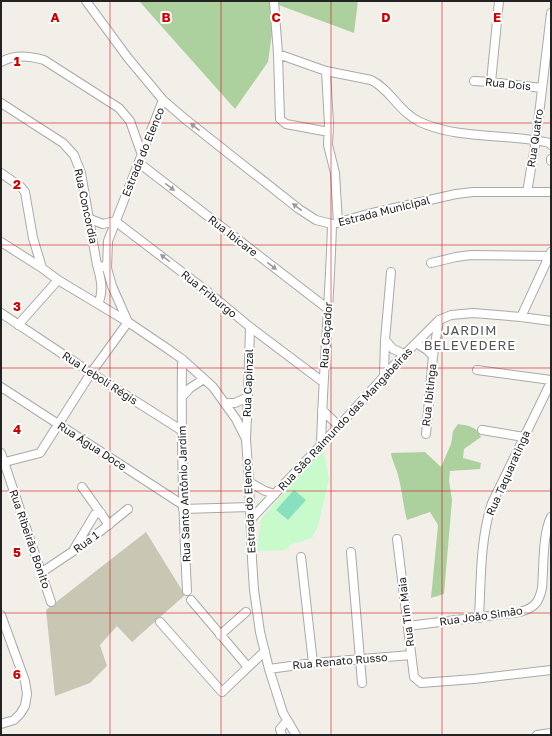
<svg xmlns="http://www.w3.org/2000/svg" width="552" height="736" viewBox="0 0 552 736" font-family="'Golos Text',sans-serif">
<rect width="100%" height="100%" fill="#f2efe9"/>
<path fill="#c7c7b4" d="M146,532L185,595L132,642L117,626L100,645L107,666L90,683L55,696L46,610Z"/>
<path fill="#add19e" d="M139,1H358L354,33L276,4L268,62L235,109Z
M458,424C469,426 476,426 481,437L464,449L463,458L481,463L480,469L450,471L449,481L452,500L444,594L431,598L438,525L430,512L407,520C403,505 402,490 398,475C396,467 392,461 391,453L425,452L441,467L451,444L453,431Z"/>
<path fill="#c8facc" d="M323,448L329,479L318,526L312,538L290,545L286,550L257,551L261,519Z"/>
<path fill="#88e0be" d="M294,490L306,500L288,520L276,510Z"/>
<g fill="none" stroke-linecap="round" stroke-linejoin="round">
<defs>
<path id="minor" d="M86,1L128,58L163,100L185,119L299,209L316,220L332,224L368,214L456,194L473,192H551
M274,1L278,54L280,119L286,124L329,132
M278,54L326,71L371,80C390,89 400,113 420,122C459,140 508,133 550,143L551,145
M1,62C15,54 29,56 44,60L119,108L130,121L142,155
M326,71L329,124L328,145L335,173L338,223
M474,81L491,82L542,88
M491,82L499,1
M1,103L63,143L74,155L81,173L97,265L107,268
M551,159V161
M139,163L328,309
M1,173L21,187L25,192L33,238L42,268
M527,192L536,140L551,13
M90,219L103,224L115,221
M115,221L208,292L250,327L323,382
M1,242L42,268L58,280L128,322L165,347L182,359L213,387L236,419L246,439L249,482L252,559L254,590L260,632L269,669L283,713L296,735
M431,263L456,257L471,255L549,256
M97,265C101,279 104,291 98,304
M1,313L91,373L181,430
M521,317L551,252
M128,322L112,286L107,268L108,241L163,100
M18,325L58,280
M385,340L393,349L404,354
M416,343L427,350L433,356
M182,359C181,437 183,514 187,591
M477,370L551,380
M384,376L385,340L391,272
M1,387L183,505
M182,397L190,388L204,379
M225,403H235L248,397
M322,410L339,426
M482,430L524,437
M426,434L433,356L439,320
M246,438L248,397L250,327
M321,445C323,371 330,298 332,224
M1,453L51,602
M5,462L40,453L91,373L128,322
M249,482L265,491L275,494
M82,487L109,525
M183,509L250,507
M251,519L339,426L396,363L439,320L451,315L473,313L521,317L551,321
M397,539L414,677L421,683L474,679L551,670
M74,549L95,514L101,513
M351,552L362,683
M301,557L313,663
M42,572L87,542L128,509
M191,600L248,667
M1,615L25,681L27,694L25,706L20,714L14,720L1,724
M479,618C481,580 480,539 492,503L551,382
M160,622L222,692L265,651
M408,626L520,612C534,608 539,603 542,588C544,568 542,535 551,517
M220,635L246,612
M269,669L313,663L411,655
M282,735L280,729L287,721
M537,735L551,733"/>
</defs>
<use href="#minor" stroke="#a9a9a9" stroke-width="10"/>
<use href="#minor" stroke="#fff" stroke-width="8"/>
</g>
<defs><path id="oneway-solid" d="M-6-.8H1V-3.2L6.5 0L1 3.2V.8H-6Z"/></defs>
<g fill="#9c9c9c">
<use href="#oneway-solid" transform="translate(195 127) rotate(-142)"/>
<use href="#oneway-solid" transform="translate(170 187) rotate(38)"/>
<use href="#oneway-solid" transform="translate(297 207) rotate(-142)"/>
<use href="#oneway-solid" transform="translate(165 258) rotate(-142)"/>
<use href="#oneway-solid" transform="translate(272 266) rotate(38)"/>
</g>
<path fill="none" stroke="#d40000" stroke-width="1" stroke-opacity="0.55" d="M110,1V735M221,1V735M331,1V735M442,1V735M1,123H551M1,245H551M1,368H551M1,491H551M1,613H551"/>
<g text-anchor="middle" stroke-width="4" stroke-linejoin="round" paint-order="stroke">
<g font-size="11" fill="#222" stroke="#fff">
<text transform="translate(508 84) rotate(6)" y="4">Rua Dois</text>
<text transform="translate(535 138) rotate(-82)" y="4">Rua Quatro</text>
<text transform="translate(143 152) rotate(-68)" y="4">Estrada do Elenco</text>
<text transform="translate(86 206) rotate(78)" y="4">Rua Concordia</text>
<text transform="translate(384 211) rotate(-14)" y="4">Estrada Municipal</text>
<text transform="translate(233 236) rotate(38)" y="4">Rua Ibicare</text>
<text transform="translate(209 294) rotate(39)" y="4">Rua Friburgo</text>
<text transform="translate(326 335) rotate(-86)" y="4">Rua Caçador</text>
<text transform="translate(100 378) rotate(33)" y="4">Rua Leboli Régis</text>
<text transform="translate(248 383) rotate(-88)" y="4">Rua Capinzal</text>
<text transform="translate(429 395) rotate(-84)" y="4">Rua Ibitinga</text>
<text transform="translate(345 419) rotate(-47)" y="4">Rua São Raimundo das Mangabeiras</text>
<text transform="translate(92 446) rotate(33)" y="4">Rua Água Doce</text>
<text transform="translate(508 473) rotate(-66)" y="4">Rua Taquaratinga</text>
<text transform="translate(184 494) rotate(-92)" y="4">Rua Santo Antônio Jardim</text>
<text transform="translate(249 506) rotate(-93)" y="4">Estrada do Elenco</text>
<text transform="translate(30 539) rotate(71)" y="4">Rua Ribeirão Bonito</text>
<text transform="translate(86 542) rotate(-36)" y="4">Rua 1</text>
<text transform="translate(406 612) rotate(-97)" y="4">Rua Tim Maia</text>
<text transform="translate(481 616) rotate(-8)" y="4">Rua João Simão</text>
<text transform="translate(340 661) rotate(-5)" y="4">Rua Renato Russo</text>
</g>
<g font-size="13" letter-spacing="1" fill="#555" stroke="#fff">
<text x="470" y="335">JARDIM<tspan x="470" dy="15">BELEVEDERE</tspan></text>
</g>
</g>
<g font-size="13" text-anchor="middle" font-weight="bold" fill="#d40000" stroke="#fff" stroke-width="4" stroke-linejoin="round" paint-order="stroke">
<text x="55" y="22">A</text>
<text x="166" y="22">B</text>
<text x="276" y="22">C</text>
<text x="386" y="22">D</text>
<text x="497" y="22">E</text>
<text x="17" y="66">1</text>
<text x="17" y="189">2</text>
<text x="17" y="311">3</text>
<text x="17" y="434">4</text>
<text x="17" y="557">5</text>
<text x="17" y="679">6</text>
</g>
<rect width="552" height="736" fill="none" stroke="#222222" stroke-width="4"/>
</svg>
